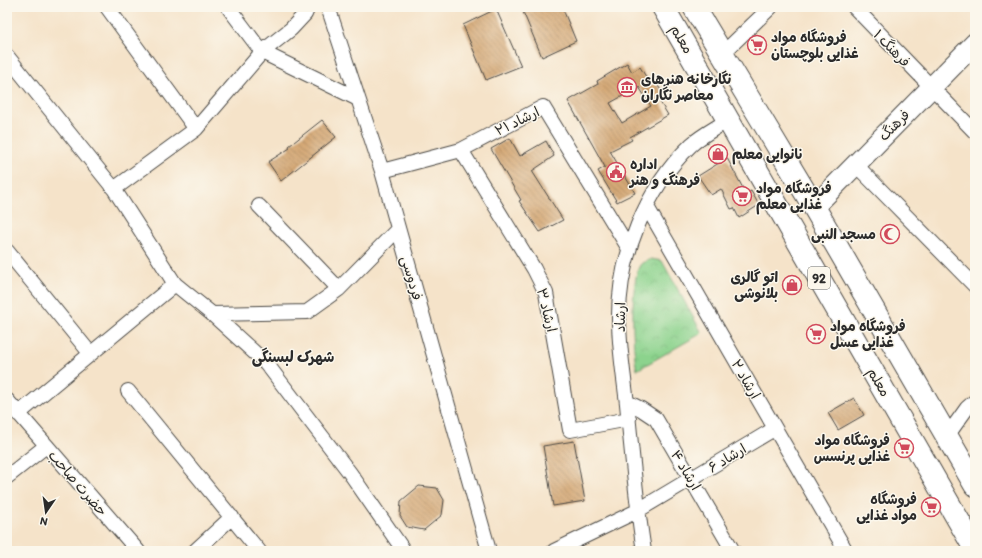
<svg xmlns="http://www.w3.org/2000/svg" width="982" height="558" viewBox="0 0 982 558" font-family="Itim,'Playpen Sans Arabic',sans-serif">
<defs>
<pattern id="park-crowns" width="20" height="18" patternUnits="userSpaceOnUse"><rect width="20" height="18" fill="#8cd38d"/><path d="M2 6a3 3 0 1 1 6 0M12 15a3 3 0 1 1 6 0" fill="none" stroke="#79b57a"/></pattern>
<pattern id="building-back-hatch" width="6" height="6" patternUnits="userSpaceOnUse"><rect width="6" height="6" fill="#d4a876"/><path d="M-1 5l2 2M0 0l6 6M5-1l2 2" fill="none" stroke="#ac8961"/></pattern>
</defs>
<rect width="100%" height="100%" fill="#fbf7ec"/>
<filter id="ink" filterUnits="userSpaceOnUse"><feTurbulence type="fractalNoise" baseFrequency=".025" numOctaves="2"/><feDisplacementMap in="SourceGraphic" scale="8" xChannelSelector="R" yChannelSelector="G"/><feConvolveMatrix kernelMatrix="1 2 1 2 8 2 1 2 1" color-interpolation-filters="sRGB"/></filter>
<filter id="wash" filterUnits="userSpaceOnUse"><feTurbulence type="fractalNoise" baseFrequency=".012" numOctaves="4" result="noise"/><feDisplacementMap in="SourceGraphic" scale="16" xChannelSelector="R" yChannelSelector="G"/><feGaussianBlur stdDeviation="0.9" result="paint"/><feColorMatrix in="noise" values="0 0 0 0 0 0 0 0 0 0 0 0 0 0 0 0 0 1.4 0 .05"/><feComposite in="paint" operator="in"/></filter>
<g filter="url(#wash)">
<rect width="100%" height="100%" fill="#f5e3c9"/>
<path fill="url(#park-crowns)" stroke="#5c7f5c" d="M651,259L662,261L702,333L637,370C632,351 630,281 640,265C642,262 647,261 651,259Z"/>
<g id="blocks">
<path fill="url(#building-back-hatch)" fill-rule="evenodd" d="M521,7H562L576,41L542,57Z
M496,9L521,66L486,80L463,25Z
M627,63L632,72L640,67L651,85L656,83L663,93L657,97L668,115L630,137L632,140L610,151L635,193L617,202L598,171L605,167L568,101L598,84L597,81ZM639,87L651,106L622,123L610,103Z
M322,120L336,137L281,181L268,162L290,148L289,146Z
M510,138L520,156L546,141L554,156L532,171L563,220L540,232L519,201L521,200L491,149Z
M727,158L746,194L751,191L759,205L739,218L734,208L731,209L721,189L711,195L698,176Z
M854,398L864,415L838,430L828,413Z
M574,441L585,501L553,506L543,446Z
M419,486L437,488L444,500L442,515L424,530L407,527L400,516L401,501Z"/>
</g>
</g>
<g filter="url(#ink)">
<use href="#blocks" fill-opacity="0" stroke="#494743" stroke-width="1"/>
<g fill="none" stroke-linecap="round" stroke-linejoin="round">
<defs>
<path id="street" d="M107,7L196,129L114,189
M228,7L262,52L358,99
M328,7L382,171L489,551
M854,7L975,132
M721,55L771,7
M7,56L114,189L175,284L212,314L266,363L350,473L404,551
M196,129L262,52L291,29L305,14L308,7
M461,150L534,269L546,293L570,430L629,419
M855,164L975,286
M382,171L461,150L543,107L628,247
M259,206L339,289
M647,207L846,551
M7,251L90,353
M212,314L307,312L339,289L398,229
M128,391L259,551
M7,400L138,551
M627,402L641,409L656,419L733,551
M18,414L175,284
M947,436L967,408L975,401
M7,477L46,446
M195,551L232,517
M554,551L637,511L774,429
M644,551C636,502 632,453 627,404C624,376 619,348 619,320C618,258 646,188 691,145C702,135 716,128 728,120"/>
<path id="secondary" d="M814,207L975,43"/>
<path id="primary" d="M663,7L975,549
M694,7L814,207L975,485"/>
</defs>
<use href="#street" stroke="#494743" stroke-width="16"/>
<use href="#secondary" stroke="#494743" stroke-width="22"/>
<use href="#primary" stroke="#494743" stroke-width="24"/>
<use href="#street" stroke="#fff" stroke-width="14"/>
<use href="#secondary" stroke="#fff" stroke-width="20"/>
<use href="#primary" stroke="#fff" stroke-width="22"/>
</g>
</g>
<defs>
<symbol id="supermarket-ring" viewBox="-11 -11 22 22"><circle r="9.5" fill="#fbf7ec" stroke="#d1495b" stroke-width="1.5"/><path d="M-6-5.5h2.5l.6 2H6L4.5 2H-2.5L-4.4-4H-6ZM-1.5 3.2a1.3 1.3 0 1 0 .1 0ZM3 3.2a1.3 1.3 0 1 0 .1 0Z" fill="#d1495b"/></symbol>
<symbol id="museum-ring" viewBox="-11 -11 22 22"><circle r="9.5" fill="#fbf7ec" stroke="#d1495b" stroke-width="1.5"/><path d="M0-6L6-3V-2H-6V-3ZM-5-1h2V3h-2ZM-1-1h2V3h-2ZM3-1h2V3H3ZM-6 4H6V6H-6Z" fill="#d1495b"/></symbol>
<symbol id="shop-ring" viewBox="-11 -11 22 22"><circle r="9.5" fill="#fbf7ec" stroke="#d1495b" stroke-width="1.5"/><path d="M-5-2.5h2.3a2.7 3.5 0 0 1 5.4 0H5L5.5 6h-11ZM-1.5-2.5h3a1.5 2.3 0 0 0-3 0Z" fill="#d1495b"/></symbol>
<symbol id="civic-ring" viewBox="-11 -11 22 22"><circle r="9.5" fill="#fbf7ec" stroke="#d1495b" stroke-width="1.5"/><path d="M-.6-6.5H3V-4.5H.6V-3L4-1V1h2V6H-6V1h2V-1L-.6-3ZM-1.2 2.5V6h2.4V2.5Z" fill="#d1495b"/></symbol>
<symbol id="mosque-ring" viewBox="-11 -11 22 22"><circle r="9.5" fill="#fbf7ec" stroke="#d1495b" stroke-width="1.5"/><path d="M3.5-4.9A6 6 0 1 0 3.5 4.9A5 5 0 1 1 3.5-4.9Z" fill="#d1495b"/></symbol>
</defs>
<g fill-rule="evenodd">
<use href="#supermarket-ring" x="746" y="34" width="22" height="22"/>
<use href="#museum-ring" x="616" y="76" width="22" height="22"/>
<use href="#shop-ring" x="707" y="143" width="22" height="22"/>
<use href="#civic-ring" x="605" y="161" width="22" height="22"/>
<use href="#supermarket-ring" x="731" y="185" width="22" height="22"/>
<use href="#mosque-ring" x="879" y="223" width="22" height="22"/>
<use href="#shop-ring" x="781" y="274" width="22" height="22"/>
<use href="#supermarket-ring" x="805" y="323" width="22" height="22"/>
<use href="#supermarket-ring" x="893" y="437" width="22" height="22"/>
<use href="#supermarket-ring" x="920" y="496" width="22" height="22"/>
</g>
<g text-anchor="middle" stroke-width="3" stroke-linejoin="round" paint-order="stroke">
<rect fill="#fbf7ec" stroke="#696865" stroke-width="1" x="808" y="267" width="22" height="22" rx="3"/>
<g font-size="13" font-weight="bold" fill="#2b2b2b">
<text x="819" y="283">92</text>
</g>
<g font-size="14" font-weight="bold" fill="#2b2b2b" stroke="#fbf7ec" text-anchor="start">
<text x="771" y="42">فروشگاه مواد<tspan x="771" dy="16">غذایی بلوچستان</tspan></text>
<text x="641" y="84">نگارخانه هنرهای<tspan x="641" dy="16">معاصر نگاران</tspan></text>
<text x="732" y="159">نانوایی معلم</text>
<text x="630" y="169">اداره<tspan x="630" dy="16">فرهنگ و هنر</tspan></text>
<text x="756" y="193">فروشگاه مواد<tspan x="756" dy="16">غذایی معلم</tspan></text>
<text x="876" y="239" text-anchor="end">مسجد النبی</text>
<text x="778" y="282" text-anchor="end">اتو گالری<tspan x="778" dy="16">بلانوشی</tspan></text>
<text x="830" y="331">فروشگاه مواد<tspan x="830" dy="16">غذایی عسل</tspan></text>
<text x="890" y="445" text-anchor="end">فروشگاه مواد<tspan x="890" dy="16">غذایی پرنسس</tspan></text>
<text x="917" y="504" text-anchor="end">فروشگاه<tspan x="917" dy="16">مواد غذایی</tspan></text>
</g>
<g font-size="14" fill="#2b2b2b" stroke="#fbf7ec">
<text transform="translate(682 39) rotate(60)" y="5">معلم</text>
<text transform="translate(892 48) rotate(46)" y="5">فرهنگ ۱</text>
<text transform="translate(517 121) rotate(-26)" y="5">ارشاد ۲۱</text>
<text transform="translate(894 125) rotate(-45)" y="5">فرهنگ</text>
<text transform="translate(412 278) rotate(74)" y="5">فردوسی</text>
<text transform="translate(547 310) rotate(76)" y="5">ارشاد ۳</text>
<text transform="translate(620 317) rotate(-89)" y="5">ارشاد</text>
<text transform="translate(746 379) rotate(60)" y="5">ارشاد ۲</text>
<text transform="translate(879 382) rotate(60)" y="5">معلم</text>
<text transform="translate(727 458) rotate(-31)" y="5">ارشاد ۶</text>
<text transform="translate(686 470) rotate(59)" y="5">ارشاد ۴</text>
<text transform="translate(78 483) rotate(49)" y="5">حضرت صاحب</text>
</g>
<g font-size="15" font-weight="bold" fill="#2b2b2b" stroke="#fbf7ec">
<text x="293" y="362">شهرک لبسنگی</text>
</g>
</g>
<rect width="982" height="558" fill="none" stroke="#fbf7ec" stroke-width="24"/>
<g transform="translate(46 512) rotate(193)" stroke="#fbf7ec" stroke-width="3" paint-order="stroke">
<path d="M0-3L7 15L0 10L-7 15Z" fill="#2b2b2b"/>
<text y="-6" font-size="11" font-weight="bold" text-anchor="middle" fill="#2b2b2b">N</text>
</g>
</svg>
